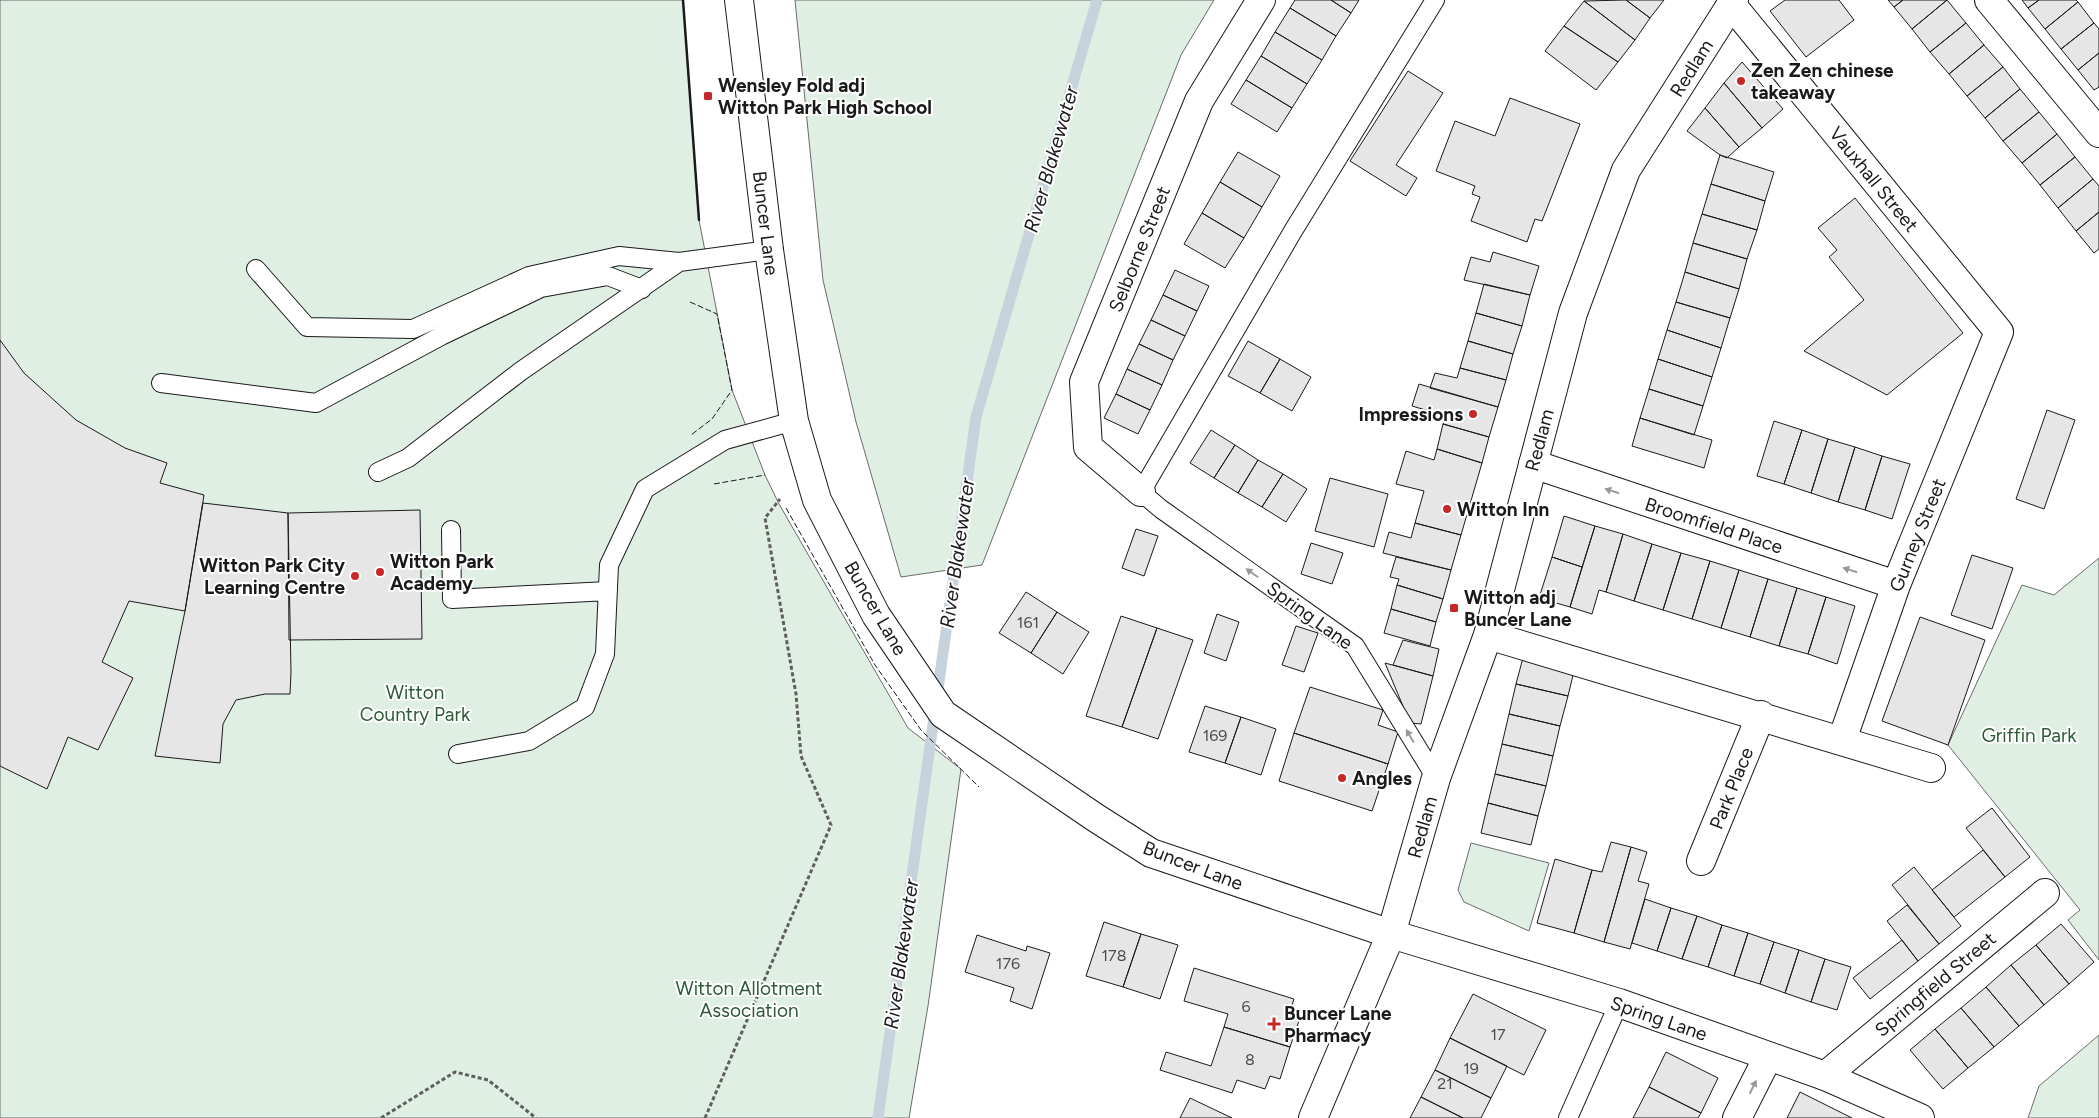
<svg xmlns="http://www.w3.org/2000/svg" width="2099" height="1118" viewBox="0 0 2099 1118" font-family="Figtree,sans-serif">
<rect width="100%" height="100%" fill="#fff"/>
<path fill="#e0efe3" stroke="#6a6a6a" d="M0,0H683L699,220L732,390L765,475L779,504L908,728L961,769L928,1006L909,1118H0Z
M795,0H1214L1181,55L982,565L901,577L856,422L823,280Z
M2099,558V960L2068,920L2080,910L1948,745L2022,585L2054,595Z
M1471,843L1549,863L1529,931L1464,902L1458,890Z
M2099,1035V1118H2028L2039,1086Z"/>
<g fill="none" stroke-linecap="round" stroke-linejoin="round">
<path stroke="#c6d2dc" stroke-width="11" d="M878,1118L976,417L1097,0"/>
</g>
<path fill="#e6e6e6" stroke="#1a1a1a" d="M1295,0H1331L1351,13L1336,36L1290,8Z
M1331,0H1359L1351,13Z
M1626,0L1650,18L1635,40L1584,1Z
M1626,0H1664L1650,18Z
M1785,0H1839L1854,20L1806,57L1770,11Z
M1888,0H1903L1894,7Z
M1903,0H1947L1912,29L1894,7Z
M1947,0L1966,23L1930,52L1912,29Z
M2022,0H2039L2028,8Z
M2039,0H2076L2078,2L2045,29L2028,8Z
M1584,1L1635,40L1618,62L1564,26Z
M2078,2L2094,23L2061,49L2045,29Z
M1290,8L1336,36L1322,60L1275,32Z
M1966,23L1984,45L1949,74L1930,52Z
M2094,23L2099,29V53L2078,70L2061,49Z
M1564,26L1618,62L1596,90L1545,51Z
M1275,32L1322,60L1307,84L1261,56Z
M1984,45L2003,67L1967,96L1949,74Z
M2099,53V87L2094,90L2078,70Z
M1261,56L1307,84L1292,108L1246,80Z
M1742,62L1783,109L1762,128L1724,83Z
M2003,67L2020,89L1985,118L1967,96Z
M1408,71L1443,93L1396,165L1417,178L1406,196L1350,161Z
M1246,80L1292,108L1277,132L1231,104Z
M1724,83L1762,128L1739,147L1705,108Z
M2020,89L2039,112L2003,141L1985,118Z
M1510,98L1580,124L1542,221L1535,219L1527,242L1471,221L1480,197L1472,194L1475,186L1436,171L1455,121L1495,136Z
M1705,108L1739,147L1727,158L1720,155L1687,131Z
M2039,112L2057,134L2022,163L2003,141Z
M2057,134L2075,157L2040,185L2022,163Z
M1238,152L1280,176L1262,207L1220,182Z
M1720,155L1774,172L1765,201L1711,184Z
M2075,157L2093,179L2058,208L2040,185Z
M2093,179L2099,186V212L2076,231L2058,208Z
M1220,182L1262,207L1244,238L1202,213Z
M1711,184L1765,201L1757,230L1702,214Z
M1855,198L1963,333L1887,395L1804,351L1864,300L1829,257L1837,250L1818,228Z
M2099,212V249L2094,253L2076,231Z
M1202,213L1244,238L1225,268L1184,244Z
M1702,214L1757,230L1747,259L1693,243Z
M1693,243L1747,259L1739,289L1685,272Z
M1493,252L1539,266L1530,295L1464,280L1471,257L1490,262Z
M1175,270L1209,286L1197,311L1163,295Z
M1685,272L1739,289L1730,318L1676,302Z
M1484,284L1530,295L1522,326L1476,313Z
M1163,295L1197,311L1185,336L1151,320Z
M1676,302L1730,318L1721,348L1667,330Z
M1476,313L1522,326L1513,354L1468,341Z
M1151,320L1185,336L1173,360L1139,344Z
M1667,330L1721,348L1712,377L1658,359Z
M0,340L24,373L76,420L125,448L167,463L160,483L204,495L185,611L129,601L102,662L133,678L98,750L68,737L47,789L0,766Z
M1248,341L1280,359L1260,393L1228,376Z
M1468,341L1513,354L1506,380L1460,368Z
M1139,344L1173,360L1162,385L1127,369Z
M1280,359L1311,377L1292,411L1260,393Z
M1658,359L1712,377L1703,406L1649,389Z
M1460,368L1506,380L1498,407L1430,388L1435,373L1457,378Z
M1127,369L1162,385L1150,410L1116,394Z
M1419,384L1498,407L1489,437L1443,424L1446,416L1412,406Z
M1649,389L1703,406L1694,435L1640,418Z
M1116,394L1150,410L1138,434L1104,418Z
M2047,410L2075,420L2044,509L2016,499Z
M1640,418L1712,440L1704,468L1632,446Z
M1774,421L1802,430L1784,484L1757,476Z
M1443,424L1489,437L1482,463L1437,449Z
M1211,430L1235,445L1214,478L1190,463Z
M1802,430L1828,439L1811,493L1784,484Z
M1828,439L1855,447L1838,502L1811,493Z
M1235,445L1258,460L1238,493L1214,478Z
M1855,447L1882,456L1865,510L1838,502Z
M1437,449L1482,463L1461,535L1415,523L1424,491L1396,484L1406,451L1434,460Z
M1882,456L1910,464L1892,519L1865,510Z
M1258,460L1283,474L1262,507L1238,493Z
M1283,474L1307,489L1286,522L1262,507Z
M1330,478L1388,494L1374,547L1315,531Z
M203,503L288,513L291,672L290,694H265L236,700L223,724L220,763L155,756L185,611Z
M420,510L422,639L289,640L288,513Z
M1564,516L1595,526L1582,567L1552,557Z
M1415,523L1461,535L1451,570L1383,553L1389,532L1411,538Z
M1595,526L1623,534L1606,592L1599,590L1592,614L1570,607Z
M1136,529L1158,536L1144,576L1122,568Z
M1623,534L1652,544L1634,601L1606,592Z
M1311,543L1343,553L1332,584L1301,574Z
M1652,544L1681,553L1663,610L1634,601Z
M1681,553L1710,561L1692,619L1663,610Z
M1972,555L2013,568L1992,629L1951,615Z
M1396,557L1451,570L1443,599L1397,585L1399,579L1390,577Z
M1552,557L1582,567L1570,607L1539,598Z
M1710,561L1739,570L1721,628L1692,619Z
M1739,570L1768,579L1750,637L1721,628Z
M1768,579L1797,588L1779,646L1750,637Z
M1397,585L1443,599L1436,622L1391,609Z
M1797,588L1826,597L1808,654L1779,646Z
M1026,592L1057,612L1031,653L999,633Z
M1826,597L1855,606L1837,664L1808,654Z
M1391,609L1436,622L1430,646L1384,633Z
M1057,612L1089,632L1063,674L1031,653Z
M1217,614L1239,622L1226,661L1204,653Z
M1121,616L1157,628L1122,727L1086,716Z
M1920,617L1985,640L1948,745L1882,721Z
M1296,626L1318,633L1304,672L1282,665Z
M1157,628L1193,640L1158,739L1122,727Z
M1403,640L1439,649L1433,676L1393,665Z
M1524,654L1575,667L1568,696L1516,684Z
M1385,663L1433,676L1421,724L1410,723Z
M1516,684L1568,696L1560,726L1509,714Z
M1310,687L1383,710L1378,725L1398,732L1388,764L1294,733Z
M1205,706L1241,717L1225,763L1189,752Z
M1509,714L1560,726L1553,756L1502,744Z
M1241,717L1276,729L1261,775L1225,763Z
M1294,733L1388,764L1372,811L1279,781Z
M1502,744L1553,756L1546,786L1495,774Z
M1495,774L1546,786L1538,816L1488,803Z
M1488,803L1538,816L1531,845L1481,833Z
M1992,808L2030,857L2005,877L1966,828Z
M1611,842L1631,847L1604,942L1574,933L1592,870L1602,872Z
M1631,847L1647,852L1638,881L1649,884L1630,949L1604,942Z
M1983,850L2005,877L1954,917L1932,890Z
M1555,859L1592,870L1574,933L1537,923Z
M1914,867L1961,926L1939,944L1892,885Z
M1645,899L1671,908L1657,951L1632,943Z
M1907,905L1939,944L1918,961L1887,921Z
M1671,908L1697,916L1682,959L1657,951Z
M1697,916L1722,925L1708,967L1682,959Z
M1104,922L1141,934L1123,987L1086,976Z
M2061,924L2094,962L2069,984L2036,945Z
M1722,925L1748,933L1734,976L1708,967Z
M1748,933L1774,942L1760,984L1734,976Z
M1141,934L1178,945L1160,999L1123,987Z
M977,935L1026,951L1027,946L1050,953L1032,1009L1010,1001L1014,988L965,972Z
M1902,940L1918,961L1870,999L1853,978Z
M1774,942L1799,950L1785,993L1760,984Z
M2036,945L2069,984L2044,1005L2011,965Z
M1799,950L1825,959L1811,1002L1785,993Z
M1825,959L1851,967L1837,1010L1811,1002Z
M2011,965L2044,1005L2019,1026L1986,987Z
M1194,968L1294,999L1290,1011L1301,1015L1290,1047L1224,1027L1228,1014L1184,1001Z
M1986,987L2019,1026L1994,1047L1961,1008Z
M1473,994L1546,1030L1524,1075L1450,1038Z
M1961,1008L1994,1047L1968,1068L1935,1029Z
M1224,1027L1290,1047L1280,1079L1270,1076L1265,1089L1237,1080L1232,1093L1160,1070L1166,1052L1211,1066Z
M1935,1029L1968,1068L1943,1089L1910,1050Z
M1450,1038L1507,1066L1491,1098L1435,1070Z
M1666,1052L1718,1078L1701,1113L1649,1087Z
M1435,1070L1491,1098L1481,1118H1463L1421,1097Z
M1649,1087L1701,1113L1698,1118H1633Z
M1800,1092L1852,1118H1787Z
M1421,1097L1463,1118H1410Z
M1190,1098L1232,1118H1180Z"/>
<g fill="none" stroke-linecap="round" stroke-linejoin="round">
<defs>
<path id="service" d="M1435,0L1293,231L1141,492L1161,509L1355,646L1436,778
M256,269L307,327L413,329L529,276L619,256L679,262L769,250
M161,383L316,403L441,336L541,288L608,276L642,289
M378,472L408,458L521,371L679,262
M451,530L452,599L608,591
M458,754L529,741L585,707L605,654L609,565L645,489L725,440L794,421
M1568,1118L1619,1003"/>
<path id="minor" d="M1989,0L2099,133
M1731,4L1999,332L1896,585L1842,740
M1533,464L1896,585
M1141,492L1088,447L1084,382L1199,101L1261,0
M1488,635L1931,768
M1701,861L1761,715
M1825,1076L2045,893
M1737,1118L1768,1057"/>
<path id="secondary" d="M739,0L769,250L794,421L817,500L876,615L943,714L1096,818L1151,853L1391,934L1619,1003L1825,1076L1920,1118"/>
<path id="primary" d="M1313,1118L1391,934L1436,778L1488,635L1573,313L1626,170L1734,0"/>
</defs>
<use href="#service" stroke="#1a1a1a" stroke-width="20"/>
<use href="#minor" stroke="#1a1a1a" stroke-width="30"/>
<use href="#secondary" stroke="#1a1a1a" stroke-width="30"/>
<use href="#primary" stroke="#1a1a1a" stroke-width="30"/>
<path stroke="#5f5f5f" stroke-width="3" stroke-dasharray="4 2.5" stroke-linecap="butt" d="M381,1118L455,1072L488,1080L536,1118
M705,1118L831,825L801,756L796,694L765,518L780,499"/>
<use href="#service" stroke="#fff" stroke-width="18"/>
<use href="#minor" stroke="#fff" stroke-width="28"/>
<use href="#secondary" stroke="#fff" stroke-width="28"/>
<use href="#primary" stroke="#fff" stroke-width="28"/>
<path stroke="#1a1a1a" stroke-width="1" stroke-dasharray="6 2.5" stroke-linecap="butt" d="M690,302L717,314L732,390L712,419L691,435
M714,484L765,475
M786,508L875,665L921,730L979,787"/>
<path stroke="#1a1a1a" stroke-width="2.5" d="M683,0L699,220"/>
</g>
<defs><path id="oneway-solid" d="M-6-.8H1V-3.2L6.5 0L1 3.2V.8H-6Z" transform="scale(1.25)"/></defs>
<g fill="#989898">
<use href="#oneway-solid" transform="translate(1612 491) rotate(-162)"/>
<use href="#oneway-solid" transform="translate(1850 570) rotate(-162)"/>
<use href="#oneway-solid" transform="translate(1252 573) rotate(-145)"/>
<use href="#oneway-solid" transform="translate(1410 736) rotate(-121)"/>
<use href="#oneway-solid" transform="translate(1753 1087) rotate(-64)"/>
</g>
<g fill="#c62828" stroke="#fff" stroke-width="2">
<circle cx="1741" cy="81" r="5"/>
<rect x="703" y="91" width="10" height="10" rx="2.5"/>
<circle cx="1473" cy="414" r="5"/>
<circle cx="1447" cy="509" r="5"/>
<circle cx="380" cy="572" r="5"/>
<circle cx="355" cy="576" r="5"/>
<rect x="1449" y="603" width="10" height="10" rx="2.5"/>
<circle cx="1342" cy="778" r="5"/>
<path d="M1271.5 1016.5h5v5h5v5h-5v5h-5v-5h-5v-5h5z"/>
</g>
<g text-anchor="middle" stroke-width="4" stroke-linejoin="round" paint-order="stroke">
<g font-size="16" fill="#4d4d4d">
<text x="1028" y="628">161</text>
<text x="1215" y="741">169</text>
<text x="1114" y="961">178</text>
<text x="1008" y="969">176</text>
<text x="1246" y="1012">6</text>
<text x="1498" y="1040">17</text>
<text x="1250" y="1065">8</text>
<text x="1471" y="1074">19</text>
<text x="1445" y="1089">21</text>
</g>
<g font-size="19" fill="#1a1a1a" stroke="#fff">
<text transform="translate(1691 68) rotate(-58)" y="7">Redlam</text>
<text transform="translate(1874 179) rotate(51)" y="7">Vauxhall Street</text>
<text transform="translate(766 223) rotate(83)" y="7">Buncer Lane</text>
<text transform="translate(1139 249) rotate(-68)" y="7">Selborne Street</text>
<text transform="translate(1539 440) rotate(-75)" y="7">Redlam</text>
<text transform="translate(1714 525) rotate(18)" y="7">Broomfield Place</text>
<text transform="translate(1917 535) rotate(-68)" y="7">Gurney Street</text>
<text transform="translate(876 608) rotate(60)" y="7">Buncer Lane</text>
<text transform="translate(1310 615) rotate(36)" y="7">Spring Lane</text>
<text transform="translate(1731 788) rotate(-68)" y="7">Park Place</text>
<text transform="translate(1422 827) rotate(-74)" y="7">Redlam</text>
<text transform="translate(1193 865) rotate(21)" y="7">Buncer Lane</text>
<text transform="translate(1935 984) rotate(-40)" y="7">Springfield Street</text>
<text transform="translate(1659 1018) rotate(19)" y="7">Spring Lane</text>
</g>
<g font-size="19" font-weight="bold" fill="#1a1a1a" stroke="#fff" text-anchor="start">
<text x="1751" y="77">Zen Zen chinese<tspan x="1751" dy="22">takeaway</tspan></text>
<text x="718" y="92">Wensley Fold adj<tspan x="718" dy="22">Witton Park High School</tspan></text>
<text x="1463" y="421" text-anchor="end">Impressions</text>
<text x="1457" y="516">Witton Inn</text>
<text x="390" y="568">Witton Park<tspan x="390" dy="22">Academy</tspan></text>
<text x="345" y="572" text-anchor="end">Witton Park City<tspan x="345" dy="22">Learning Centre</tspan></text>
<text x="1464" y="604">Witton adj<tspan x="1464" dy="22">Buncer Lane</tspan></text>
<text x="1352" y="785">Angles</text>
<text x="1284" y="1020">Buncer Lane<tspan x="1284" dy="22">Pharmacy</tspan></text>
</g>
<g font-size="19" fill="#2b5a34" stroke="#fff">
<text x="415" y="699">Witton<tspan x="415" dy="22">Country Park</tspan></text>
<text x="2029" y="742">Griffin Park</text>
<text x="749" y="995">Witton Allotment<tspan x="749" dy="22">Association</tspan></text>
</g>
<g font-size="20" font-style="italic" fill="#1a1a1a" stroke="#fff">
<text transform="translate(1051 159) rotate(-74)" y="7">River Blakewater</text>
<text transform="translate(957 553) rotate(-82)" y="7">River Blakewater</text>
<text transform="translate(901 954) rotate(-82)" y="7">River Blakewater</text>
</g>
</g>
</svg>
